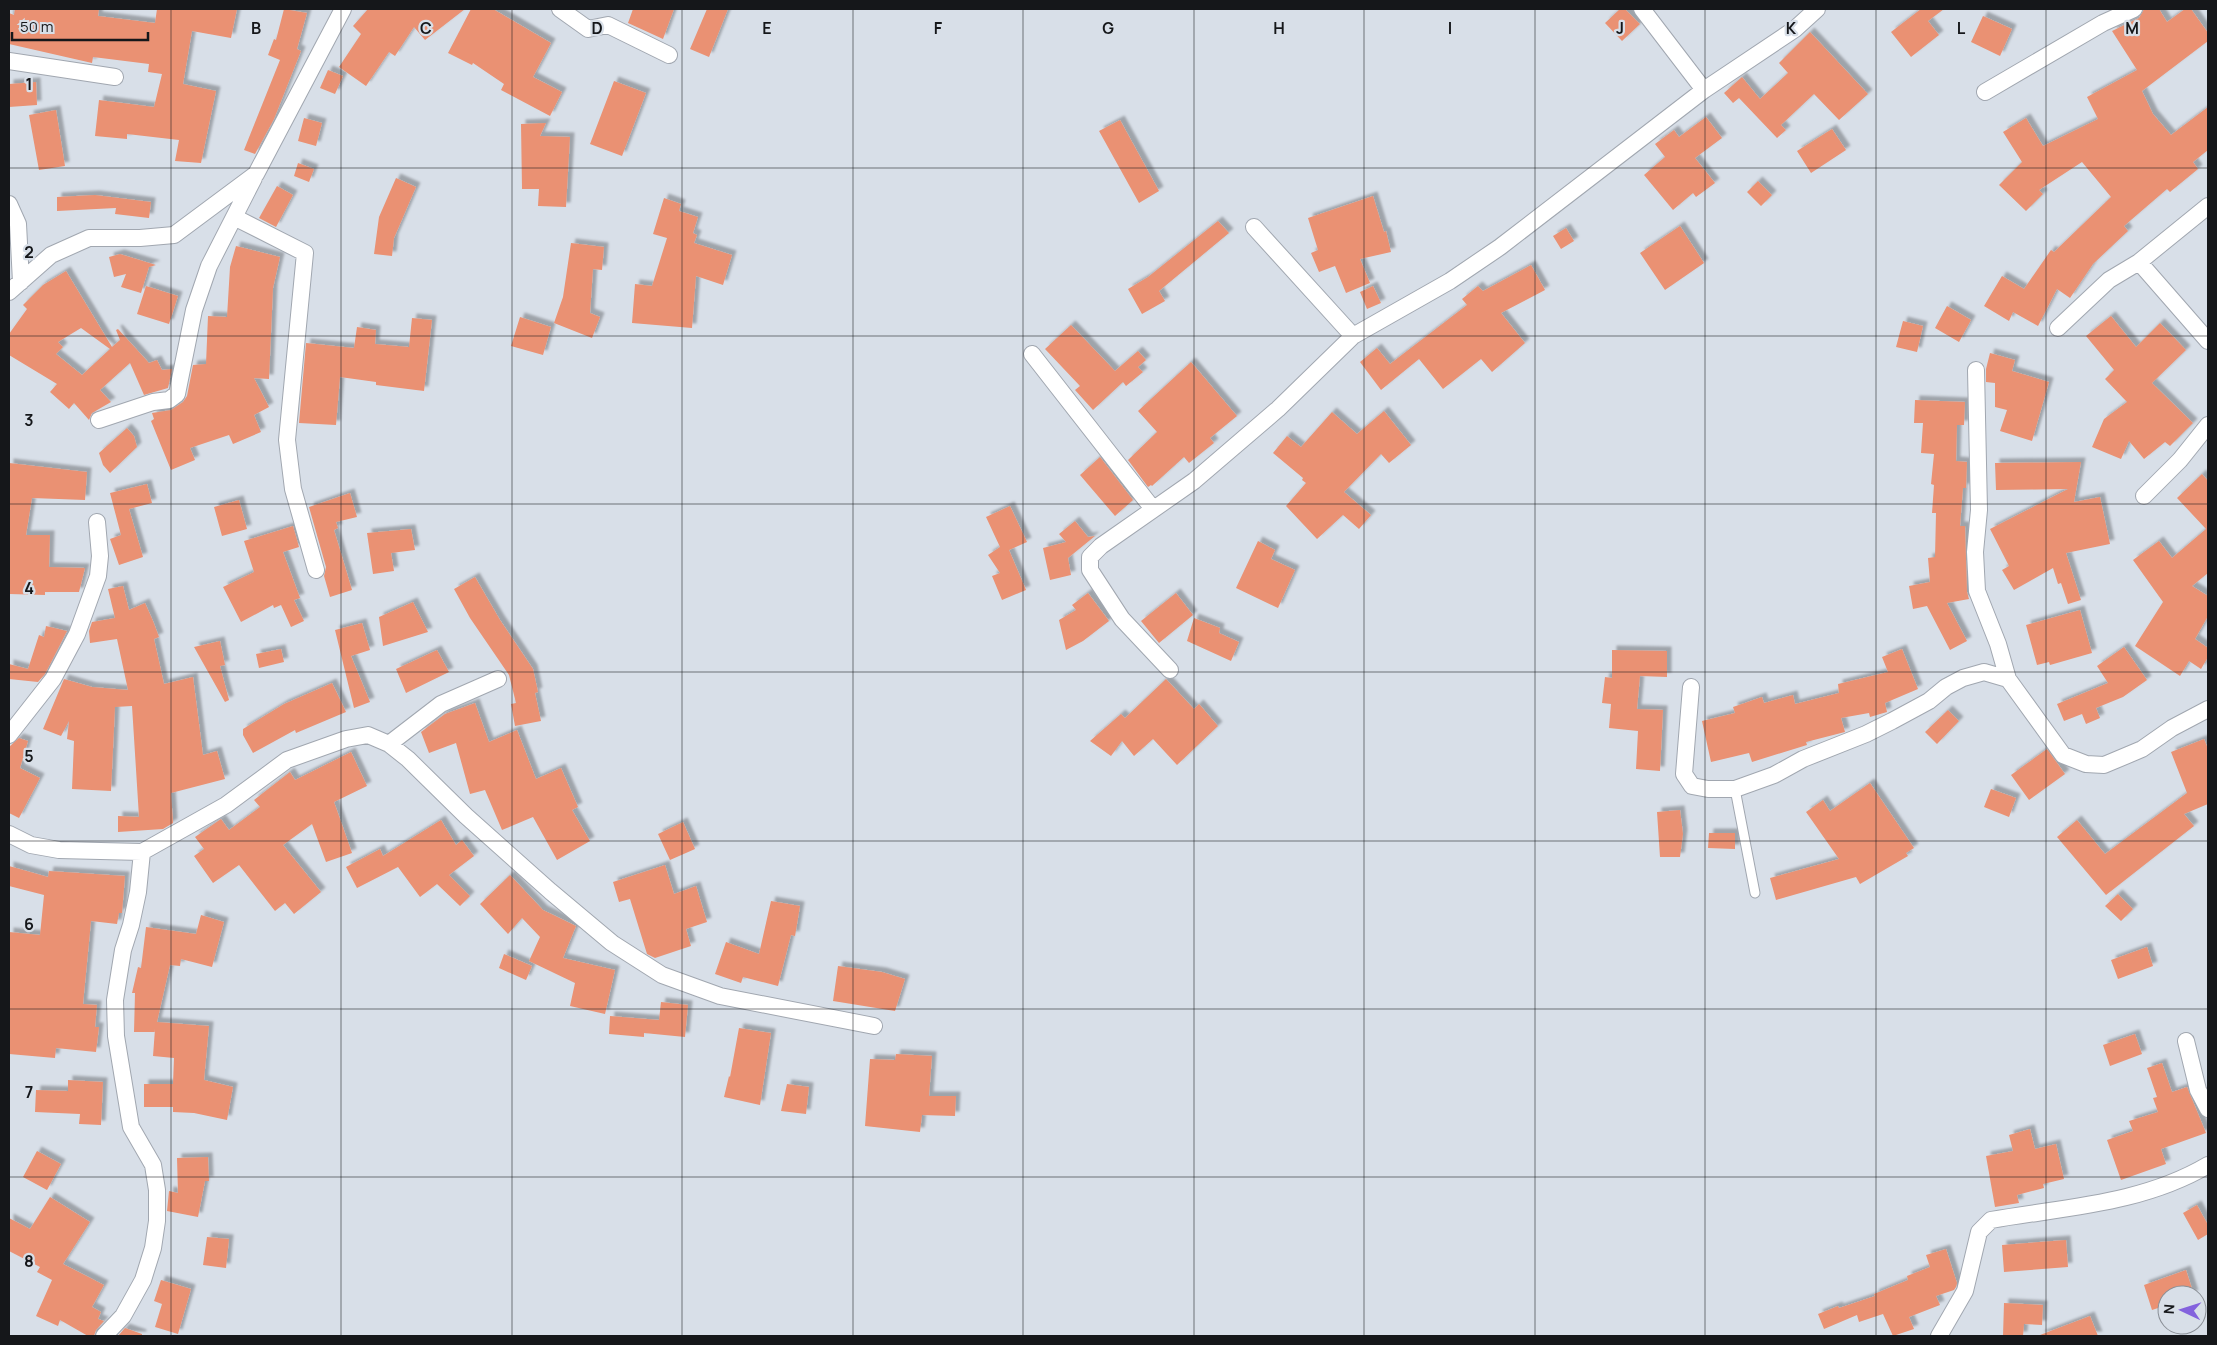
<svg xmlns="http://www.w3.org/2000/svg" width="2217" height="1345" viewBox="0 0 2217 1345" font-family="Manrope,sans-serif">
<defs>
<filter id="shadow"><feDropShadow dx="4.5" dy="-4.5" stdDeviation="1" flood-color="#0004"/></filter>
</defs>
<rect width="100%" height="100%" fill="#d8dfe8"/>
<path fill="#ea9173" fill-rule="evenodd" filter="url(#shadow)" d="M15,9H99L98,16L155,23L157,9H237L231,38L192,31L183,84L216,91L201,163L175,161L179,140L127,134V139L95,136L99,100L154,107L162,74L148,72L149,64L93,57L92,63L9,44V13L14,15Z
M284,9L307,13L297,49L301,51L274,119L255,154L244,150L280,60L268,55L274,39L276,40Z
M368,9H465L425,40L414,27L395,56L389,52L366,86L339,67L361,34L353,26Z
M471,9H493L551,43L533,77L562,92L550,116L501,90L504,84L473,63L472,65L448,53Z
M633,9H674L663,39L628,23Z
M707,9H728L709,57L690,49Z
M1620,9H1625L1640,24L1622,41L1605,23Z
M1921,9H1944L1928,21L1939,35L1911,57L1891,32Z
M2144,9H2159L2167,22L2185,9H2191L2208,33V41L2142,91L2153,114L2171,135L2208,107V150L2193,162L2198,169L2170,192L2167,189L2124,226L2128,231L2093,264L2070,298L2057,289L2038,326L2013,312L2009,321L1984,306L2002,276L2024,289L2051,250L2054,252L2111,197L2082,162L2039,190L2043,194L2026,211L1999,185L2022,162L2003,132L2026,118L2043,146L2098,119L2087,97L2137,70L2112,31L2139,18Z
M1983,16L2012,29L2000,56L1971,42Z
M1810,32L1868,94L1839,120L1814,94L1781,125L1786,130L1777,138L1739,98L1733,103L1724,93L1742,77L1760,99L1788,73L1779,63Z
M328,70L343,76L335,94L320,88Z
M614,81L646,93L622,156L590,144Z
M36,82L37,105L9,107V84Z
M56,110L65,166L39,170L29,115Z
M1706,117L1722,138L1695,158L1715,183L1696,197L1693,193L1673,210L1644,175L1665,157L1655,144L1674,130L1679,137Z
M304,118L322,123L316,146L298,141Z
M1120,120L1159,191L1139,203L1099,131Z
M546,123L540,136L570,137L566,207L538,206L539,189H522L521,124Z
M1832,129L1846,150L1811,173L1797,151Z
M298,163L314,169L309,182L294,176Z
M396,178L416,187L394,238L392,256L374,254L379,217Z
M1758,181L1772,195L1761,206L1747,192Z
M277,186L293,195L276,227L259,218Z
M95,195L151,202L149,218L115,214L116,208L57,211V197Z
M1373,196L1384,232L1386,231L1391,252L1360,259L1370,283L1346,293L1335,266L1319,272L1311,253L1318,250L1308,218Z
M664,198L681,204L679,211L698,217L693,233L697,235L694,243L732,255L723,285L696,276L692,328L632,323L635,284L652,286L667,238L653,234Z
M1218,221L1229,233L1159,291L1165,301L1142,314L1128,289L1148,277Z
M1680,226L1704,263L1665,290L1640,253Z
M1566,228L1574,241L1561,249L1553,236Z
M571,243L604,247L602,270L593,269L590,313L600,317L592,338L554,323L563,297Z
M236,246L280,257L273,288L269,379L254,378L269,407L254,415L261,432L233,444L229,435L190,448L195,460L171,470L151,421L154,419L152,413L171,410L183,402L187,396L193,365L206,364L208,316L227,317L230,267Z
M120,254L156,265L149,267L141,293L121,287L126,274L114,277L109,257Z
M1531,265L1545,290L1501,313L1525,343L1492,372L1481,359L1443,389L1419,359L1381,390L1360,362L1377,348L1390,364L1467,305L1462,299L1478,286L1483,291Z
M66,271L112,347L120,340L116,330L118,329L149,363L157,360L162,370L172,369L168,388L144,395L130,363L100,390L111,402L92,413L89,420L74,403L69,409L50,392L57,384L9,355V334L27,309L23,305L43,285ZM81,328L110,349L82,375L56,354L63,347L58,342Z
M146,286L178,296L169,324L137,314Z
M1373,286L1381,303L1367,309L1360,292Z
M1947,306L1971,320L1959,342L1935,328Z
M2111,316L2136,347L2160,323L2186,350L2152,383L2193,423L2170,446L2165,442L2144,459L2129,441L2121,459L2092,447L2104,419L2127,402L2105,379L2114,370L2086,336Z
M520,317L551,327L543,355L511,346Z
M412,318L432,320L424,391L376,385V382L340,377L336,425L299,423L306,343L354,348L357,327L376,330L375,344L409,347Z
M1903,321L1923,326L1917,352L1896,347Z
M1071,325L1115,371L1138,351L1146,360L1138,367L1143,372L1126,386L1123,382L1093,410L1075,390L1080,386L1045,349Z
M1990,353L2015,360L2012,371L2049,382L2032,441L2000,431L2007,410L1995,407V383L1986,382V369Z
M1191,362L1237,416L1210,438L1214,443L1189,463L1184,457L1152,486L1151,485L1148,487L1128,460L1157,432L1138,411Z
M1915,400L1965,402L1964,425H1957L1956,461L1967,462L1966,488H1963L1960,526H1965L1967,592L1969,599L1947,603L1967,641L1950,650L1927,606L1913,609L1909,586L1930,582L1928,558L1935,557L1936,513H1932L1934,485L1931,484L1934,454L1921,453L1923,423H1914Z
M1384,411L1411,445L1389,463L1381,454L1344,492L1371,515L1359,529L1343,515L1317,539L1286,506L1306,483L1302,480L1303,478L1273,453L1287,436L1301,447L1332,412L1357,434Z
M127,428L134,436L137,447L110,473L103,465L99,453Z
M1100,457L1133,500L1115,516L1080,475Z
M2081,462L2074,502L2100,497L2110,544L2066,553L2081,600L2068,604L2061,583L2058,584L2053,568L2014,590L2002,570L2009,566L1990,529L2068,489L1996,490L1995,463Z
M9,463L87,472L85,500L32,498L26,535H50L49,567L85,568L79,592H45V595L9,594Z
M2202,474L2208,481V573L2192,586L2208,596V616L2195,639L2208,648V657L2201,669L2189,661L2180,676L2135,646L2163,602L2133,560L2159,541L2172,558L2206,529L2177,498Z
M147,484L152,503L129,509L143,557L119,565L110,539L121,535L110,493Z
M350,493L357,517L336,522L338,528L334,530L352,590L330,597L324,576L326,567L309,507Z
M239,500L247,529L222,536L214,507Z
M1010,506L1027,542L1009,550L1026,590L1002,600L992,576L1000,573L988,555L1000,547L986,517Z
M1075,521L1088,537L1095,536L1068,558L1071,575L1050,580L1043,548L1066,542L1059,534Z
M293,526L299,547L283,552L300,598L294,600L304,621L291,627L281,605L274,608L273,605L241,622L223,587L254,572L244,541Z
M411,529L415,550L391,553L394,571L373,574L367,533Z
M1258,541L1275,550L1271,559L1295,570L1278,608L1236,588Z
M475,577L500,620L533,669L538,692L535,693L541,721L515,726L511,704L516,703L509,675L470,618L454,589Z
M123,586L129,610L145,603L153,621L159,637L154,639L164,684L193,677L203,755L217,751L225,779L171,793L173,823L163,829L118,832V816L139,817L132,706L115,707L111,791L72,789L74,741L67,739L69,721L61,736L43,729L64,679L92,687L128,690L117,639L90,643L89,631L92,622L115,618L108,589Z
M1088,593L1109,621L1083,641L1066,650L1059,620L1076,610L1072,605Z
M1176,593L1193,615L1159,643L1141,621Z
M413,602L428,632L383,646L379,617Z
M2080,610L2092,653L2050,665L2049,662L2037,665L2026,625Z
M1194,618L1220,628L1219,633L1239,642L1231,661L1187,641Z
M362,623L370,650L351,656L370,702L354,708L335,630Z
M46,626L67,631L45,674L38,682L9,679V664L28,669L39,635L44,637Z
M220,641L225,665L220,666L229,700L225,702L194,647Z
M2124,647L2147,680L2123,697L2096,708L2100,718L2086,724L2082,714L2064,721L2057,704L2108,683L2097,666Z
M281,649L284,662L259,668L256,654Z
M1902,649L1918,689L1885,703L1887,712L1870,717L1869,713L1841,718L1845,732L1806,742L1807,745L1752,762L1749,753L1711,762L1702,721L1735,713L1733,707L1762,697L1764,703L1793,695L1795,704L1839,693L1838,684L1888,672L1882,657Z
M437,650L449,672L406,693L396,669Z
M1612,650L1667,651V677L1640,676L1637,709L1663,710L1660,771L1636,769L1638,731L1609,728L1611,704L1602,703L1605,677L1612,678Z
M1166,679L1194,709L1199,704L1218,726L1177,765L1153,739L1134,756L1122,741L1111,756L1090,741L1121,714L1125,718Z
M332,683L346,712L296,733L295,730L253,753L243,735V729L284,704Z
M475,703L489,742L517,730L536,779L561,768L578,807L572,810L590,841L557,860L533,817L502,830L485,790L470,794L456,743L429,753L421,732L445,714Z
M1948,710L1959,721L1937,744L1925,732Z
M19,738L28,741L20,768L40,778L19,818L9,813V747Z
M2204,739L2208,749V804L2184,814L2194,826L2106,895L2057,837L2077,820L2105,854L2187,793L2171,752Z
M2047,749L2065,774L2029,800L2011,775Z
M351,752L367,786L334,802L352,853L326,862L312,824L283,845L321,892L294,914L285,903L275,911L239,865L213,883L194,856L204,849L195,837L221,819L229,830L260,807L254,800L290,772L295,780Z
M1870,783L1914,848L1906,853L1908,856L1860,884L1856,877L1776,900L1770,878L1839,859L1806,812L1823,800L1830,811Z
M1991,789L2016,798L2009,817L1984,807Z
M1680,810L1683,834L1680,857H1660L1657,812Z
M441,820L456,845L462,840L474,856L449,875L470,896L460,906L437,884L420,897L398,867L357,888L346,867L380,849L383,856Z
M683,822L695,849L670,860L658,834Z
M1709,833H1735V849L1708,848Z
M665,865L674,894L696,886L707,922L686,929L691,946L655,958L647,954L630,899L619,902L613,882Z
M9,866L48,877L49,871L125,876L122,913H119L117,924L91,921L83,1004L97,1005L95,1027H99L96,1052L56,1048L55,1058L9,1054V932L40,935L44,895L9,886Z
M510,875L543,910L576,926L563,958L615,970L605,1014L570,1006L575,983L529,961L540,937L522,918L508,934L480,904Z
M2118,894L2133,909L2121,921L2105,906Z
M771,901L800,906L795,936L791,935L778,986L743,977L741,983L715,974L726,942L759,954Z
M201,915L224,922L212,967L181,959L180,966L170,965L157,1022L209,1026L204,1080L233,1087L227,1120L194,1113L173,1112V1107H144V1084H173L174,1058L153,1056L155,1029V1032H134L135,993H132L138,967L141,968L146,927L196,934Z
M2147,947L2153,966L2118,979L2111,960Z
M504,954L532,966L526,980L499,968Z
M838,966L882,972L905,979L895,1011L833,1001Z
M661,1002L688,1005L685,1037L644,1033V1037L609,1034L610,1016L659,1020Z
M739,1028L771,1033L760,1105L724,1097L729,1076L730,1077Z
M2135,1034L2142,1054L2110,1066L2103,1045Z
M896,1054L932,1056L929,1096H956L955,1116L922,1115L920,1132L865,1126L870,1059L895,1060Z
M2162,1063L2172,1092L2187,1087L2206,1133L2161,1149L2166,1164L2121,1180L2107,1140L2133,1131L2129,1121L2158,1112L2153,1098L2157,1097L2147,1068Z
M68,1080L103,1082L101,1125L79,1124L80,1114L35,1112L36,1090L68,1091Z
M787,1084L809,1087L806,1114L781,1111Z
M2030,1129L2035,1149L2056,1144L2064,1179L2043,1184L2044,1188L2017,1195L2019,1203L1995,1207L1986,1156L2013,1151L2009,1135Z
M37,1151L61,1164L47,1190L23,1177Z
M208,1157L209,1181H205L198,1217L167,1211L169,1191L178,1193L177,1158Z
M50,1197L90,1222L63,1264L104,1285L92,1307L101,1312L98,1319L104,1321L96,1330L94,1336H88L60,1320L58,1326L36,1316L52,1280L37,1272L40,1267L9,1251V1218L30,1229Z
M2197,1205L2208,1225V1234L2198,1240L2183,1213Z
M207,1237L229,1239L226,1268L203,1265Z
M2066,1240L2068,1267L2004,1272L2002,1245Z
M1946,1249L1957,1283L1956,1287L1954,1290L1936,1296L1940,1305L1909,1317L1914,1329L1893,1336L1883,1314L1859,1322L1857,1315L1824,1329L1818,1314L1838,1306L1839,1308L1875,1296L1874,1294L1908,1280L1907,1276L1930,1267L1926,1255Z
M2186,1270L2194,1295H2167V1305L2152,1310L2144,1285Z
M161,1280L191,1289L178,1334L155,1327L162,1304L154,1301Z
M2004,1303L2043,1305L2042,1325L2024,1324L2023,1336H2003Z
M2090,1316L2098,1336H2040V1335Z
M125,1328L142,1334V1336H118Z"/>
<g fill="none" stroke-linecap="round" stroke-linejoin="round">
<defs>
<path id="service" d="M1735,789L1755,893"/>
<path id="minor" d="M560,9L588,29L608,25L669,55
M1642,9L1704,90
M9,61L115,77
M1985,92L2103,23L2134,9
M9,204L18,224L21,282
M234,217L305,253L287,440L293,489L316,570
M1254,227L1353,336
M2139,262L2208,341
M9,292L51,255L89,238H140L174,235L256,174L343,9
M2058,328L2109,280L2139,262L2208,206
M1032,354L1153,509
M1976,370L1979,510L1975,552L1977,591L1998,644L2008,679
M99,420L153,402L169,400L177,394L194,310L209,266L254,178
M2144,496L2180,460L2208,425
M1170,670L1122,619L1090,570V557L1101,546L1194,481L1278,409L1353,336L1450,281L1500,247L1704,90L1795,29L1817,9
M1691,687L1684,774L1692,786L1708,789H1735L1774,775L1803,759L1866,734L1892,721L1929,701L1946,687L1963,678L1984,672L2008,679L2063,755L2086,764L2104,765L2142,749L2172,728L2208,709
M9,735L53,679L77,634L98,576L100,556L97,522
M389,744L441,704L498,679
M9,834L31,845L59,850L142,852L226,805L287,760L346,739L368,735L389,744L408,759L466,816L550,891L612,943L662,975L720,996L874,1026
M2186,1041L2198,1090L2208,1109
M104,1336L123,1316L143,1280L153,1248L157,1221V1190L153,1165L131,1127L116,1036L115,1000L123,950L131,925L138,892L142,852
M1939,1336L1965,1291L1979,1232L1991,1220C2065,1207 2142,1204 2208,1165"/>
</defs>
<use href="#service" stroke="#a1a7b0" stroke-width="11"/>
<use href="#minor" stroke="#a1a7b0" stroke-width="18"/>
<use href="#service" stroke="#fff" stroke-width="9"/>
<use href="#minor" stroke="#fff" stroke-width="16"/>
</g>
<path fill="none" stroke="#15171a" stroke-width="1" stroke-opacity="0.55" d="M171,9V1336M341,9V1336M512,9V1336M682,9V1336M853,9V1336M1023,9V1336M1194,9V1336M1364,9V1336M1535,9V1336M1705,9V1336M1876,9V1336M2046,9V1336M9,168H2208M9,336H2208M9,504H2208M9,672H2208M9,841H2208M9,1009H2208M9,1177H2208"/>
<g font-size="16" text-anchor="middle" font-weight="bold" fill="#15171a" stroke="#d8dfe8" stroke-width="4.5" stroke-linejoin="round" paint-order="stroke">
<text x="256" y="34">B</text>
<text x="426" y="34">C</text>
<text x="597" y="34">D</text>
<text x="767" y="34">E</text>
<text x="938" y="34">F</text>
<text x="1108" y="34">G</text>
<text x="1279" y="34">H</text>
<text x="1450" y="34">I</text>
<text x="1620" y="34">J</text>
<text x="1791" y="34">K</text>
<text x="1961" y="34">L</text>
<text x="2132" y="34">M</text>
<text x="29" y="90">1</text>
<text x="29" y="258">2</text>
<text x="29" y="426">3</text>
<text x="29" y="594">4</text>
<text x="29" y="762">5</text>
<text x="29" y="930">6</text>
<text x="29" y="1098">7</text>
<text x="29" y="1267">8</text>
</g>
<rect width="2217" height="1345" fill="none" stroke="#15171a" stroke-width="20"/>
<g transform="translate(2182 1310) rotate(274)"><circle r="24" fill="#d8dfe8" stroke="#8a8f96"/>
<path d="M0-4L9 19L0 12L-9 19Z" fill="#8362dd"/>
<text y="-8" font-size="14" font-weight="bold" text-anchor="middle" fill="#15171a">N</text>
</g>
<path d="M12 32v8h136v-8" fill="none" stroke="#15171a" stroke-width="2.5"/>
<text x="20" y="32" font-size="15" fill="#15171a" stroke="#d8dfe8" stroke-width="4" paint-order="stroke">50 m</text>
</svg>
